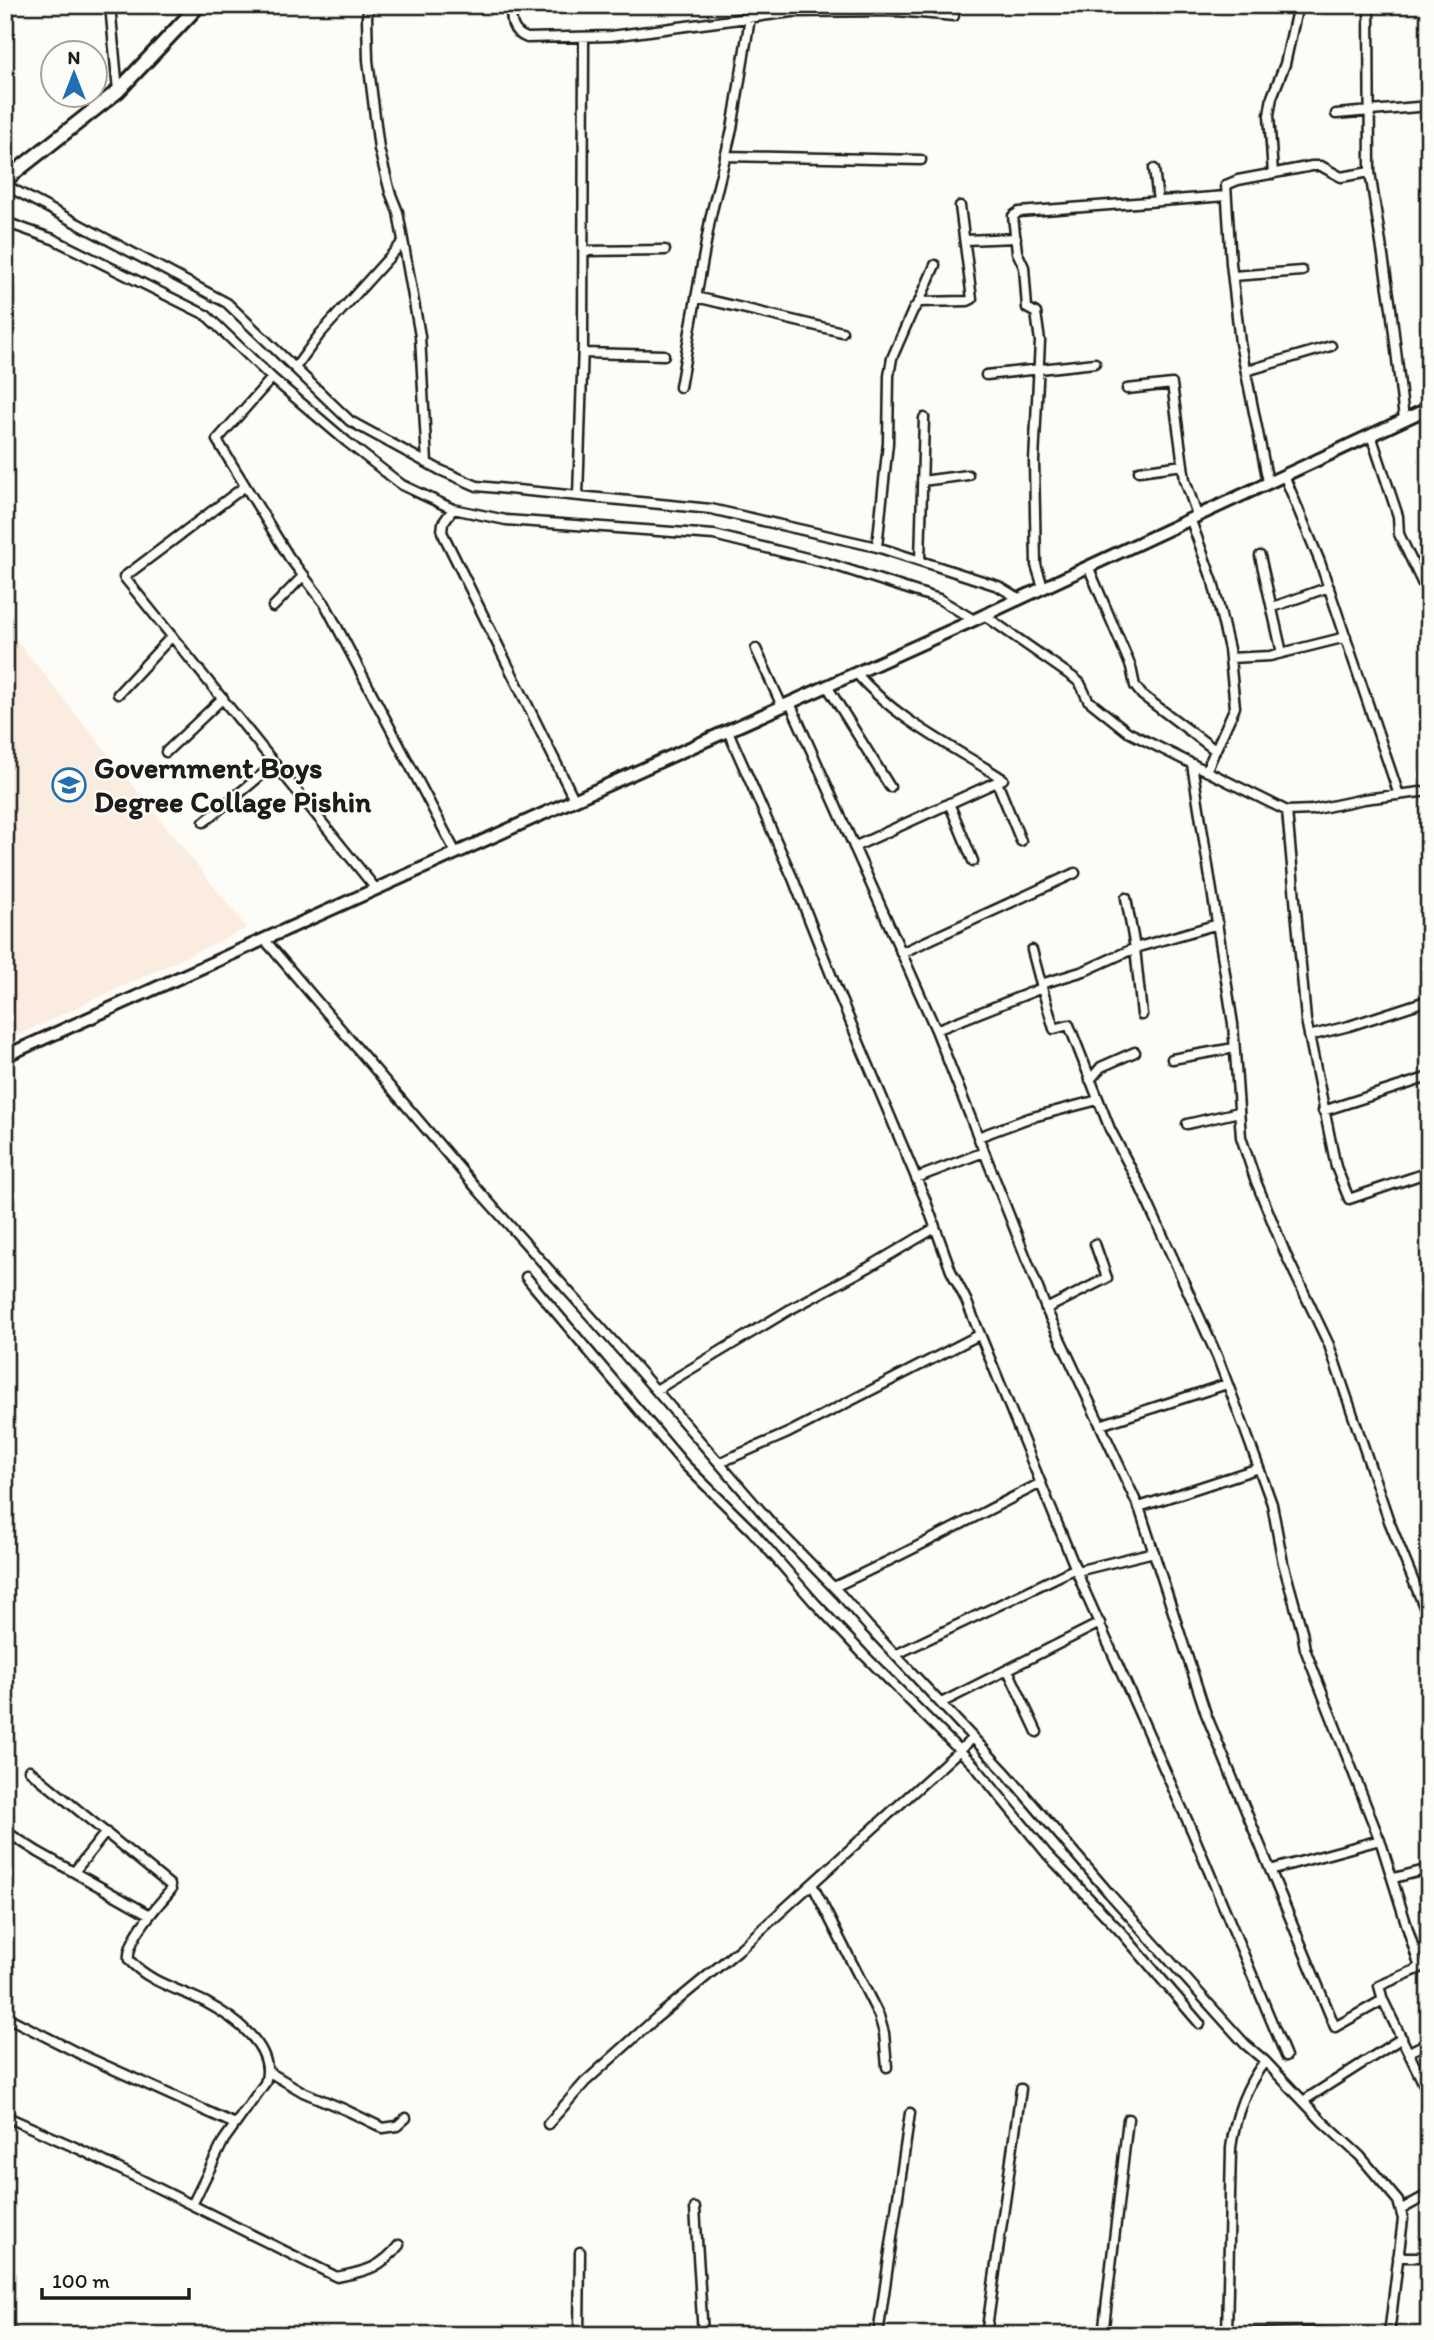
<svg xmlns="http://www.w3.org/2000/svg" width="1434" height="2340" viewBox="0 0 1434 2340" font-family="Itim,sans-serif">
<rect width="100%" height="100%" fill="#fdfcf7"/>
<filter id="ink" filterUnits="userSpaceOnUse"><feTurbulence type="fractalNoise" baseFrequency=".0143" numOctaves="2"/><feDisplacementMap in="SourceGraphic" scale="14" xChannelSelector="R" yChannelSelector="G"/><feConvolveMatrix kernelMatrix="1 2 1 2 8 2 1 2 1" color-interpolation-filters="sRGB"/></filter>
<g filter="url(#ink)">
<path fill="#faecde" d="M13,636L247,928L5,1041V642Z"/>
<g fill="none" stroke-linecap="round" stroke-linejoin="round">
<defs>
<path id="street" d="M110,5L118,91
M369,5L367,17L368,60L379,149L390,192L398,212L420,336L427,463
M511,5C511,21 511,32 527,38L611,36L792,12L896,11L954,16
M1369,5L1370,172L1391,308L1404,419
M1336,114L1429,106
M725,156L921,160
M1154,169L1158,201
M1273,174L1269,115L1272,97L1285,64L1298,5
M5,185L227,303L350,421L440,470L477,486L711,509L877,547L998,586L1018,598
M5,222L53,239L206,315L272,378L347,442L402,485L453,509L506,520L714,535L827,563L939,599L974,620
M965,240L1016,238
M584,251L665,250
M1233,276L1302,271
M696,297L842,332
M919,302L935,265
M583,353L664,355
M295,368L320,334L403,242
M1246,371L1331,346
M986,375L1095,363
M272,378L217,440L289,557L325,604L456,853
M680,387L711,215L732,129L750,18
M1127,389L1172,384L1185,480L1197,515
M1371,435L1398,516L1399,534L1429,597
M1139,471L1183,465
M1284,475L1320,562L1399,795
M922,481L968,475
M1268,482L1240,343L1231,263L1226,185L1238,180L1312,166H1321L1341,177L1370,172
M244,487L124,577L376,889
M578,496L583,344L584,37
M453,509L443,523L442,532L574,799
M1190,518L1213,582L1229,649L1235,707L1206,771
M877,547L888,443L889,376L892,358L913,310L919,302L968,301L972,299L960,206
M1260,556L1282,653
M920,561L924,418
M1088,566L1131,667L1135,686L1142,695L1215,750
M1043,587L1036,565L1034,461L1040,341L1036,313L1027,308L1024,267L1017,252L1013,216L1019,212L1226,196
M273,607L304,575
M1273,607L1329,587
M984,615L1074,678L1080,683L1088,700L1128,732L1287,811L1312,810L1364,799L1429,791
M756,649L782,706
M1230,658L1270,656L1346,637
M856,673C896,720 952,746 1003,779
M827,686L890,787
M118,694L172,636
M790,703L936,1030L1047,1311L1140,1510L1206,1714L1335,2027L1383,2000L1429,2095
M728,731L794,881L837,990L925,1199L951,1271L966,1300L1086,1594L1192,1831L1286,2056
M166,752L223,698
M1192,764L1233,1024L1241,1137L1255,1179L1286,1255L1329,1345L1389,1521L1429,1619
M997,782L1021,841
M949,803L973,861
M1287,811L1306,1020L1336,1167L1349,1199L1429,1172
M204,822L275,764
M854,847L1003,779
M1126,898L1135,948L1142,1015
M264,939L478,1190L627,1357L773,1525L841,1595L868,1626L1007,1774L1108,1892L1245,2044L1265,2061L1323,2122L1360,2156L1398,2201L1403,2219L1389,2335
M1032,950L1042,988
M901,953L1075,873
M1041,984L1084,971L1135,948L1218,924
M936,1030L1042,988L1054,1029L1069,1025L1110,1129L1140,1186L1177,1267L1217,1356L1244,1427L1272,1504L1283,1563L1302,1631L1305,1649L1382,1846L1420,1968L1379,1986L1383,2000
M1309,1036L1349,1026L1429,1000
M1172,1059L1234,1048
M1090,1080L1101,1067L1135,1052
M1323,1111L1429,1077
M1187,1124L1239,1112
M978,1137L1029,1118L1098,1100
M916,1178L984,1152
M526,1277L684,1464L752,1531L814,1602L864,1655L974,1765L1047,1854L1121,1932L1200,2024
M1046,1309L1107,1278L1095,1244
M656,1390L789,1310L869,1267L935,1228
M1100,1425L1227,1384
M719,1463L788,1433L979,1335
M1139,1507L1259,1468
M1077,1571L1154,1552
M834,1587C904,1555 972,1518 1041,1483
M895,1655L1076,1568
M1008,1670L1037,1732
M941,1703L1100,1623
M29,1770L170,1885L171,1890C158,1905 126,1940 129,1960C150,1983 179,1989 205,2002C233,2017 277,2047 265,2083L224,2140L192,2205
M5,1831L38,1852L150,1915
M1270,1870L1380,1840
M74,1872L106,1832
M1394,1878L1429,1869
M812,1884L879,2016L884,2033L887,2067
M1416,1953L1429,1944
M5,2016L82,2055L235,2124
M1409,2052L1429,2042
M269,2072L303,2092L346,2110L383,2128L397,2126L406,2118
M1303,2101L1402,2038
M5,2116L79,2149L337,2277C365,2271 380,2269 399,2245
M548,2124L585,2082L655,2019L741,1948L973,1738
M695,2208L703,2335
M1402,2209L1429,2194
M1398,2257H1429
M5,2330L17,2335
M579,2335L580,2252
M878,2335L910,2113
M986,2335L1021,2089
M1103,2335L1128,2119
M1184,2335L1313,2332L1333,2335
M1227,2335L1231,2148C1235,2116 1245,2087 1265,2061"/>
<path id="secondary" d="M5,1056L974,620L1429,408"/>
<path id="primary" d="M5,180L118,91L199,5"/>
</defs>
<use href="#street" stroke="#1c1c1c" stroke-width="13"/>
<use href="#secondary" stroke="#1c1c1c" stroke-width="16"/>
<use href="#primary" stroke="#1c1c1c" stroke-width="18"/>
<use href="#street" stroke="#fdfcf7" stroke-width="8"/>
<use href="#secondary" stroke="#fdfcf7" stroke-width="10"/>
<use href="#primary" stroke="#fdfcf7" stroke-width="12"/>
</g>
</g>
<defs>
<symbol id="university-ring" viewBox="-11 -11 22 22"><circle r="9.5" fill="#fdfcf7" stroke="#1f6fb2" stroke-width="1.5"/><path d="M0-5L7-2L0 1L-7-2ZM-4 1L0 2.5L4 1V4Q0 6-4 4Z" fill="#1f6fb2"/></symbol>
</defs>
<g fill-rule="evenodd">
<use href="#university-ring" x="50" y="766" width="38" height="38"/>
</g>
<g text-anchor="middle" stroke-width="5" stroke-linejoin="round" paint-order="stroke">
<g font-size="30" font-weight="bold" fill="#1c1c1c" stroke="#fdfcf7" text-anchor="start">
<text x="94" y="778">Government Boys<tspan x="94" dy="34">Degree Collage Pishin</tspan></text>
</g>
</g>
<rect width="1434" height="2340" fill="none" stroke="#fdfcf7" stroke-width="28"/>
<rect x="14" y="14" width="1406" height="2312" fill="none" stroke="#1c1c1c" stroke-width="2.5" filter="url(#ink)"/>
<g transform="translate(74 74)"><circle r="33" fill="#fdfcf7" stroke="#a3a29f" stroke-width="2"/>
<path d="M0-5L12 26L0 18L-12 26Z" fill="#1f6fb2"/>
<text y="-10" font-size="19" font-weight="bold" text-anchor="middle" fill="#1c1c1c">N</text>
</g>
<path d="M42 2288v10h147v-10" fill="none" stroke="#1c1c1c" stroke-width="3.5"/>
<text x="52" y="2288" font-size="21" fill="#1c1c1c" stroke="#fdfcf7" stroke-width="5" paint-order="stroke">100 m</text>
</svg>
